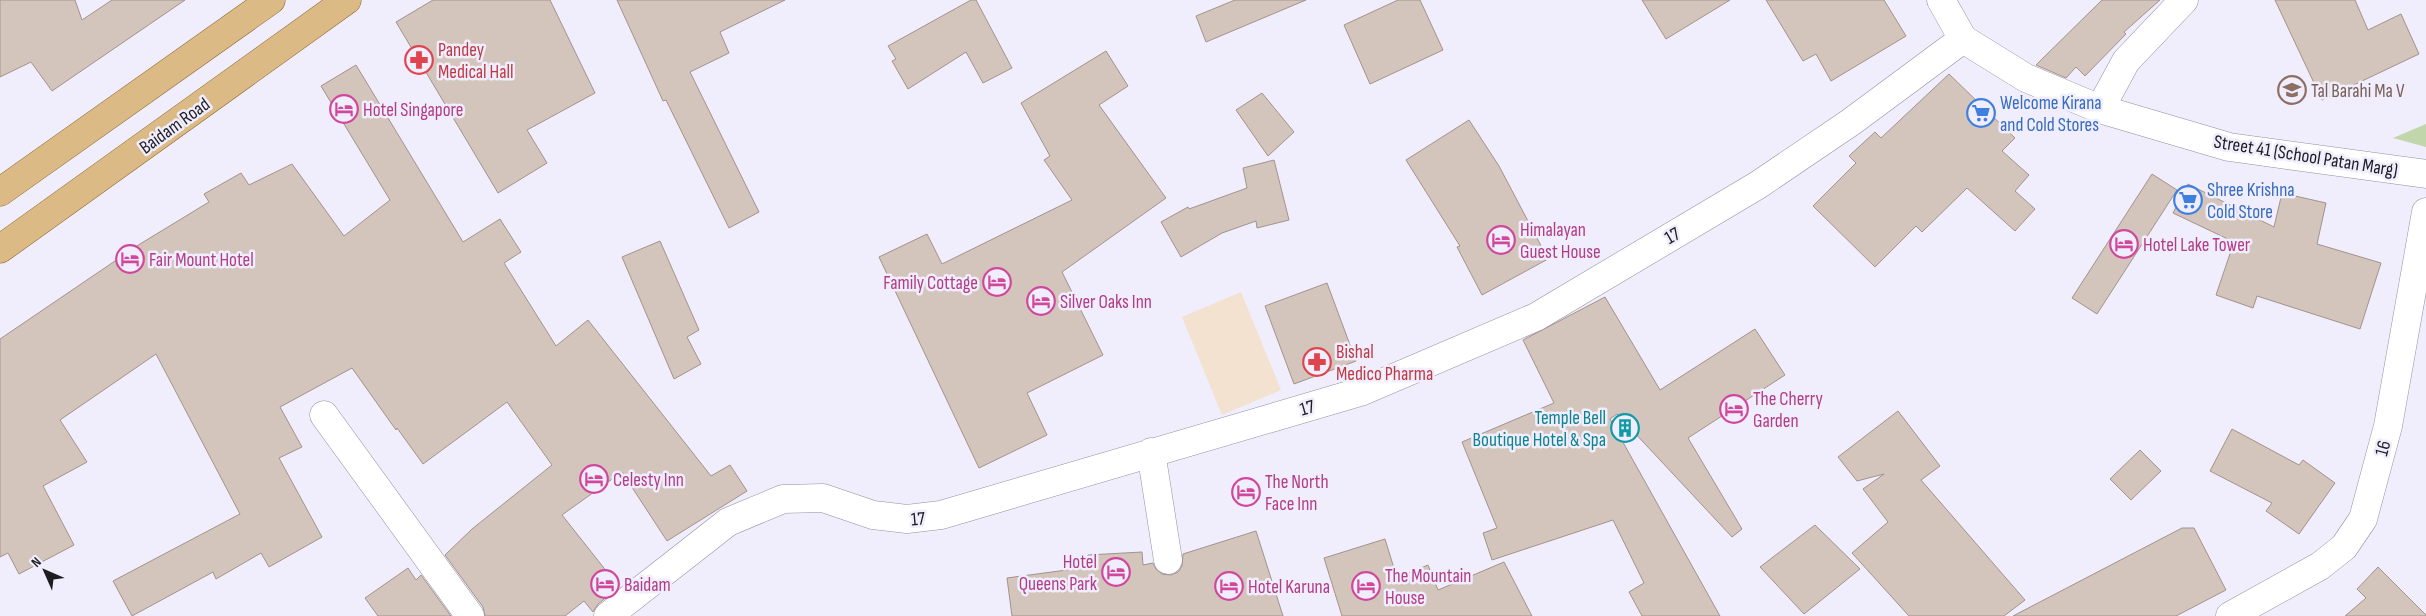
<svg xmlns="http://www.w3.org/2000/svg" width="2426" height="616" viewBox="0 0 2426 616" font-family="'Sofia Sans Condensed',sans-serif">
<rect width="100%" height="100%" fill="#f0edfd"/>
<path fill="#f3e2d0" d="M1241,292L1281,390L1222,415L1182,317Z"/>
<path fill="#c1d6ab" d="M2426,124V147L2393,138Z"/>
<path fill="#d4c5bc" stroke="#a2938b" d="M0,0H75L82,20L112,0H185L52,91L31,62L0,77Z
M433,0H550L595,93L527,130L547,163L498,193L396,22Z
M617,0H785L720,32L729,53L690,72L759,212L729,228L666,100L663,101Z
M971,0H976L1012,68L983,83L966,52L908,89L892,61L896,59L888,46Z
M1235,0H1306L1206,42L1196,16Z
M1398,0H1420L1443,50L1370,84L1344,25Z
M1642,0H1730L1666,39Z
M1766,0H1884L1906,36L1831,81L1816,54L1803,61Z
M2102,0H2160L2124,32L2126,34L2085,76L2076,67L2066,78L2036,65Z
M2275,0H2355L2368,30L2401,14L2419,54L2322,100Z
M1106,51L1128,86L1099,105L1166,198L1062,272L1103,355L1027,393L1047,435L979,468L879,257L927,234L942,264L1072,200L1044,160L1050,156L1021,103Z
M356,65L463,242L500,219L521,252L504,263L556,346L588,320L711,476L730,465L747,491L667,541L622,472L562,515L619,587L598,604L593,612L584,601L565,616H485L483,607L445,555L472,529L552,465L507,402L423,464L397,428L396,430L352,368L280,407L302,447L279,458L322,537L269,567L261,553L216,579L213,572L132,616L113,581L240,514L156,354L60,420L87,462L43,486L74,545L19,574L8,553L0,557V339L140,244L209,202L204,194L241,173L249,185L292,164L344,236L390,200L321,86Z
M1949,74L2015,138L2002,151L2029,175L2015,191L2035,209L2015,231L1967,188L1922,232L1916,226L1875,267L1813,206L1856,163L1849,156L1875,132L1881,138Z
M1262,93L1294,132L1268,156L1236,110Z
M1469,120L1499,166L1548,259L1482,295L1457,247L1460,246L1406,160Z
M1274,160L1289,220L1257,228L1256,221L1222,233L1181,257L1161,222L1188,207L1189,209L1247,188L1243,168Z
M2152,174L2177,190L2097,314L2072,298Z
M2188,184L2274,227L2282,193L2326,203L2317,244L2381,263L2360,329L2257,296L2253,308L2216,295L2234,242L2173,213Z
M660,241L699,330L687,337L701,364L674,379L622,257Z
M1327,283L1356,361L1294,384L1265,306Z
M1605,297L1660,390L1755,329L1785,375L1688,438L1742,529L1732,537L1617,414L1610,419L1720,616H1642L1629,592L1644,583L1613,520L1492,560L1483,533L1497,528L1462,442L1554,403L1523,340Z
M1898,411L1940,466L1921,480L2025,600L2004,616H1909L1852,553L1888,522L1863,489L1884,474L1857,481L1838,457Z
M2232,429L2299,465L2303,460L2335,483L2299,534L2266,511L2272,503L2210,471Z
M2140,450L2161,471L2131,500L2110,479Z
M1815,525L1860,569L1804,614L1760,567Z
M2182,528H2194L2226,590L2176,616H2013Z
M1256,531L1283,616H1012L1007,578L1089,567L1088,555L1142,552L1143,565L1153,563L1156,569L1162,574L1171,575L1178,572L1182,566L1183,554Z
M1385,539L1397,578L1428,565L1438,590L1504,562L1532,616H1342L1324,558Z
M2378,567L2426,615V616H2345L2366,598L2357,589Z
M408,568L416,580L421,575L451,616H378L365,598Z"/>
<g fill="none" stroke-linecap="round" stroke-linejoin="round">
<defs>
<path id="minor" d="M1941,0L1963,39
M1963,39L2026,78L2100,109L2229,147L2426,174
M2100,109L2126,61L2184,0
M324,415L470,616
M1151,452L1168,560
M608,616L728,522L783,499L823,498L873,515L907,519L941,515L1363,391L1536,317L1758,185L1851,122L1963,39
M2230,616L2320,566L2344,547L2363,519L2388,426L2426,212"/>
<path id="primary" d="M0,192L271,0
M0,249L347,0"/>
</defs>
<use href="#minor" stroke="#93909e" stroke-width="29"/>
<use href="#primary" stroke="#89652d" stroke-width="29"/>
<use href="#minor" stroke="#fff" stroke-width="28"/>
<use href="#primary" stroke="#dbba85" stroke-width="28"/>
</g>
<defs>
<symbol id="pharmacy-ring" viewBox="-11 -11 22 22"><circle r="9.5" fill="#f0edfd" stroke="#e0444e" stroke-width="1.5"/><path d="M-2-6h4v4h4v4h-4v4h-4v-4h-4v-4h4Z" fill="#e0444e"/></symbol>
<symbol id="school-ring" viewBox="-11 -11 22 22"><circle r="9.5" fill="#f0edfd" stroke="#8d6e63" stroke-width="1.5"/><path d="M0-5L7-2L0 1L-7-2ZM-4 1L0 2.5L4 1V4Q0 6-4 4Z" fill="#8d6e63"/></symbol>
<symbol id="hotel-ring" viewBox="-11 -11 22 22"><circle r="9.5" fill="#f0edfd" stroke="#d1479c" stroke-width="1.5"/><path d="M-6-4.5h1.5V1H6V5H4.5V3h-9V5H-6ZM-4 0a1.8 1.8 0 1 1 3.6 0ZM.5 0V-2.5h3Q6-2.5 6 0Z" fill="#d1479c"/></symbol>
<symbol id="supermarket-ring" viewBox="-11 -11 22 22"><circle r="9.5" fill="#f0edfd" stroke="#3f7fe0" stroke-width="1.5"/><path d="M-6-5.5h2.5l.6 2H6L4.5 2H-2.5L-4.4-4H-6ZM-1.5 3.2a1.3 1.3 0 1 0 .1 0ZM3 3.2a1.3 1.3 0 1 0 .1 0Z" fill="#3f7fe0"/></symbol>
<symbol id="building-ring" viewBox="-11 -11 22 22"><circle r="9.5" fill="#f0edfd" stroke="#0f9aa8" stroke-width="1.5"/><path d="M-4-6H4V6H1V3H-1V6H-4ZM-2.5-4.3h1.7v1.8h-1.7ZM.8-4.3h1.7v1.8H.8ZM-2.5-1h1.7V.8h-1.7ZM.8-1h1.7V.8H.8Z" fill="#0f9aa8"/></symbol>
</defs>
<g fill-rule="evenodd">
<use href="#pharmacy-ring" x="403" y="44" width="32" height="32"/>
<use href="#school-ring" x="2276" y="74" width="32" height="32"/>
<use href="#hotel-ring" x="328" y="93" width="32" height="32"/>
<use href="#supermarket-ring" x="1965" y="97" width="32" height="32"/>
<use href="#supermarket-ring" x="2172" y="184" width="32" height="32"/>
<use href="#hotel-ring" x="1485" y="224" width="32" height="32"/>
<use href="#hotel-ring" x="2108" y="228" width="32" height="32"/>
<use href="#hotel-ring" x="114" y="243" width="32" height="32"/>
<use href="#hotel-ring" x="981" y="266" width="32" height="32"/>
<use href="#hotel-ring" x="1025" y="285" width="32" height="32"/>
<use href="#pharmacy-ring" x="1301" y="346" width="32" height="32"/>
<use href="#hotel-ring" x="1718" y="393" width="32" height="32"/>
<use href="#building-ring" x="1609" y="412" width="32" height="32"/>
<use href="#hotel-ring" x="578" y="463" width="32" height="32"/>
<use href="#hotel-ring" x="1230" y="476" width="32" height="32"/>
<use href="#hotel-ring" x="1100" y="556" width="32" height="32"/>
<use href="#hotel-ring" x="589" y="568" width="32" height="32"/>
<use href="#hotel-ring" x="1213" y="570" width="32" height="32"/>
<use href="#hotel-ring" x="1350" y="570" width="32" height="32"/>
</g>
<g text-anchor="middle" stroke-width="5" stroke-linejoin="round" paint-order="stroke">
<g font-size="19" fill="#be3a42" stroke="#f0edfd" text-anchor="start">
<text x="438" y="56">Pandey<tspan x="438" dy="22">Medical Hall</tspan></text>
<text x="1336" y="358">Bishal<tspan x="1336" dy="22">Medico Pharma</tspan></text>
</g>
<g font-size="19" fill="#785e54" stroke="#f0edfd" text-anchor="start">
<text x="2311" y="97">Tal Barahi Ma V</text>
</g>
<g font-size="19" fill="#366cbe" stroke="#f0edfd" text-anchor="start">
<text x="2000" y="109">Welcome Kirana<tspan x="2000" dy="22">and Cold Stores</tspan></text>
<text x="2207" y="196">Shree Krishna<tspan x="2207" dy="22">Cold Store</tspan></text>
</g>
<g font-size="19" fill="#b23c85" stroke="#f0edfd" text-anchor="start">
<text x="363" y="116">Hotel Singapore</text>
<text x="1520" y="236">Himalayan<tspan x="1520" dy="22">Guest House</tspan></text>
<text x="2143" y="251">Hotel Lake Tower</text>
<text x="149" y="266">Fair Mount Hotel</text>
<text x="978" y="289" text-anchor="end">Family Cottage</text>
<text x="1060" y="308">Silver Oaks Inn</text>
<text x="1753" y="405">The Cherry<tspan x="1753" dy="22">Garden</tspan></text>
<text x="613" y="486">Celesty Inn</text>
<text x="1265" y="488">The North<tspan x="1265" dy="22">Face Inn</tspan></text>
<text x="1097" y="568" text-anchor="end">Hotel<tspan x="1097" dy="22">Queens Park</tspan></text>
<text x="1385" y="582">The Mountain<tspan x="1385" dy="22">House</tspan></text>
<text x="624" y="591">Baidam</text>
<text x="1248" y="593">Hotel Karuna</text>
</g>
<g font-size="19" fill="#1e1d22" stroke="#f0edfd">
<text transform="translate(174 125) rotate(-36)" y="7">Baidam Road</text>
<text transform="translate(2306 155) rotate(9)" y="7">Street 41 (School Patan Marg)</text>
<text transform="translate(1672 235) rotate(-30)" y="7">17</text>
<text transform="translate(1307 407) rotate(-16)" y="7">17</text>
<text transform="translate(2382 448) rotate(-75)" y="7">16</text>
<text transform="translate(918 518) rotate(-5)" y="7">17</text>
</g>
<g font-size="19" fill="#0d838f" stroke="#f0edfd" text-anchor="end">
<text x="1606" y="424">Temple Bell<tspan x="1606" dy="22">Boutique Hotel &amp; Spa</tspan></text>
</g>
</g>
<g transform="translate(45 571) rotate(315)" stroke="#f0edfd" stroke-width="4" paint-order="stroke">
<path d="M0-4L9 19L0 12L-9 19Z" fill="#1e1d22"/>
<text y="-8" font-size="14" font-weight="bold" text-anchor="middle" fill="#1e1d22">N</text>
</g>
</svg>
